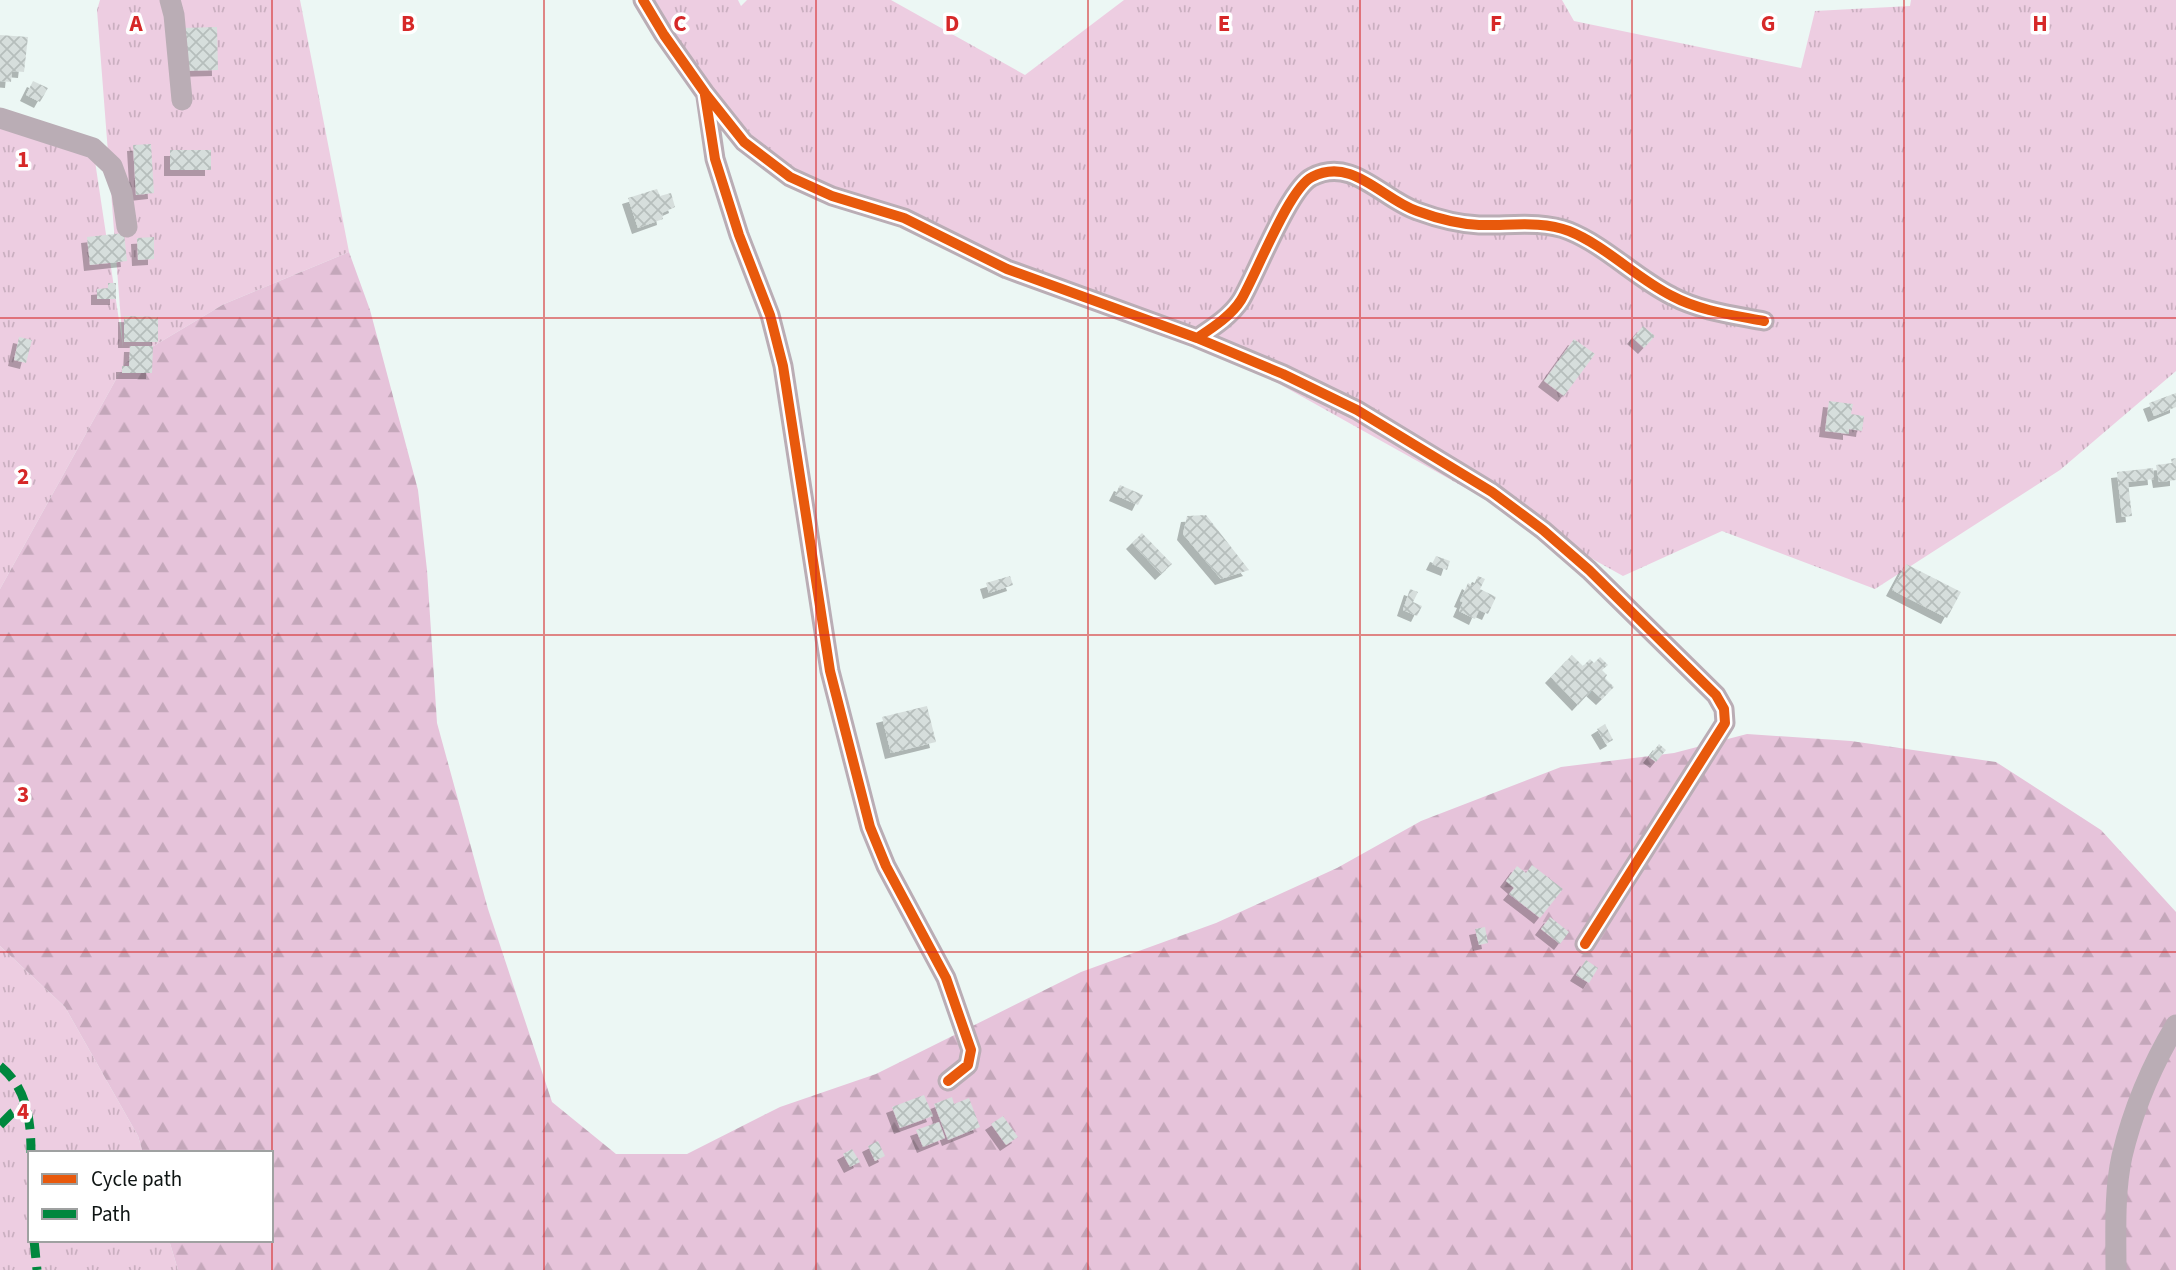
<svg xmlns="http://www.w3.org/2000/svg" width="2176" height="1270" viewBox="0 0 2176 1270" font-family="'Source Sans 3',sans-serif">
<defs>
<pattern id="grass-tufts" width="24" height="20" patternUnits="userSpaceOnUse" patternTransform="scale(1.75)"><rect width="24" height="20" fill="#edcde1"/><path d="M3 7l-1-3M5 7V3M7 7l1-3M15 17l-1-3M17 17v-4M19 17l1-3" fill="none" stroke="#caafc0"/></pattern>
<pattern id="forest-firs" width="22" height="20" patternUnits="userSpaceOnUse" patternTransform="scale(1.75)"><rect width="22" height="20" fill="#e6c3da"/><path d="M5 1l3.5 6h-7zM16 11l3.5 6h-7z" fill="#c4a7ba"/></pattern>
<pattern id="building-cross-hatch" width="8" height="8" patternUnits="userSpaceOnUse" patternTransform="scale(1.75)"><rect width="8" height="8" fill="#d6dedc"/><path d="M0 0l8 8M0 8l8-8" fill="none" stroke="#b6bebc"/></pattern>
<filter id="shadow"><feDropShadow dx="-6" dy="6" stdDeviation="0" flood-color="#0004"/></filter>
</defs>
<rect width="100%" height="100%" fill="#ecf7f4"/>
<path fill="url(#grass-tufts)" d="M100,0H300L349,252L224,304L125,363L0,589V116L93,148L123,347L97,10Z
M649,0H738L741,6L747,0H891L1025,75L1124,0H1562L1574,21L1801,68L1815,11L1910,6L1911,0H2176V371L2060,470L1875,589L1722,531L1623,576L1197,338L832,196L744,142Z
M0,946L65,1007L138,1136L143,1153H30V1240H169L178,1270H0Z"/>
<path fill="url(#forest-firs)" d="M349,252L370,310L418,490L427,570L437,723L488,909L552,1102L616,1154H687L780,1107L876,1074L1081,972L1216,923L1337,868L1421,821L1561,767L1674,753L1747,734L1851,741L1996,762L2101,830L2176,912V1270H178L169,1240H271V1153H143L138,1136L65,1007L0,946V589L125,363L224,304Z"/>
<path fill="url(#building-cross-hatch)" filter="url(#shadow)" d="M217,27L218,70L183,71L182,28Z
M0,35L28,37L24,72L12,71L11,82L0,81Z
M33,81L48,88L40,102L26,95Z
M151,144L154,193L136,195L133,145Z
M170,150H211V170H170Z
M657,189L660,196L671,193L675,207L662,213L663,219L638,228L628,198Z
M124,233L127,261L90,265L87,237Z
M154,237V259L138,260L137,238Z
M108,283H116V299H97V289L108,288Z
M124,316L158,317V342H124Z
M1643,326L1655,336L1644,348L1633,338Z
M19,337L32,340L26,363L14,360Z
M1574,339L1595,354L1564,396L1544,381Z
M130,346H153L152,373H122V366H129Z
M2176,393V407L2154,416L2149,403Z
M1829,401L1853,404L1851,414L1864,416L1862,431L1849,429V434L1825,431Z
M2176,458V480L2159,482L2156,465L2172,463L2171,459Z
M2153,468L2154,479L2128,482L2132,516L2122,517L2117,472Z
M1120,485L1143,495L1138,505L1115,495Z
M1206,515L1249,570L1221,579L1183,534L1187,516Z
M1142,533L1172,564L1161,574L1132,543Z
M1436,556L1450,561L1447,570L1432,564Z
M1906,564L1961,592L1947,618L1892,590Z
M1010,576L1013,585L989,593L986,583Z
M1478,576L1485,579L1480,589L1496,597L1488,614L1479,610L1475,619L1459,611L1463,602L1460,601L1468,583L1473,586Z
M1410,589L1418,592L1413,602L1422,606L1417,616L1403,610Z
M1572,655L1583,666L1590,659L1594,663L1600,657L1608,665L1602,670L1607,675L1605,678L1614,687L1602,699L1592,690L1578,705L1551,677Z
M927,706L936,742L891,753L882,717Z
M1605,724L1613,740L1606,744L1597,729Z
M1659,744L1666,750L1656,762L1649,757Z
M1532,865L1563,889L1540,918L1509,894L1514,888L1506,881L1517,866L1526,873Z
M1550,917L1569,932L1560,944L1541,929Z
M1485,927L1488,943L1479,945L1475,929Z
M1586,960L1598,968L1589,983L1576,975Z
M924,1095L933,1116L900,1128L892,1107Z
M952,1097L954,1104L969,1098L980,1127L948,1140L934,1104Z
M1003,1116L1018,1137L1006,1145L991,1124Z
M939,1122L945,1138L923,1147L916,1130Z
M878,1141L885,1156L875,1161L868,1146Z
M852,1149L860,1162L850,1167L843,1154Z"/>
<g fill="none" stroke-linecap="round" stroke-linejoin="round">
<path stroke="#baadb5" stroke-width="21" d="M170,0L174,15L182,100
M643,0L664,35L705,93L744,142L790,177L832,196L904,218L1007,269L1197,338L1283,374L1357,410L1492,492L1543,530L1589,570L1716,695L1724,709L1725,723L1585,944
M706,97L715,159L739,235L770,315L783,366L830,671L870,827L886,866L946,978L971,1050L968,1065L948,1081
M0,118L93,148L112,166L122,193L127,227
M1197,338C1212,328 1231,316 1241,300C1256,275 1289,188 1312,177C1352,156 1382,199 1417,211C1436,218 1458,224 1479,225C1508,226 1541,220 1569,231C1606,246 1636,278 1672,296C1700,311 1733,315 1764,321
M2116,1270C2116,1233 2114,1192 2122,1156C2133,1110 2152,1065 2176,1025"/>
<path stroke="#00873e" stroke-width="9" stroke-dasharray="18 9" stroke-linecap="butt" d="M0,1066C27,1088 31,1120 31,1153
M0,1125L12,1113L27,1104
M34,1240L37,1270"/>
<defs>
<path id="cycleway" d="M643,0L664,35L705,93L744,142L790,177L832,196L904,218L1007,269L1197,338L1283,374L1357,410L1492,492L1543,530L1589,570L1716,695L1724,709L1725,723L1585,944
M705,95L715,159L739,235L770,315L783,366L830,671L870,827L886,866L946,978L971,1050L968,1065L948,1081
M1197,338C1212,328 1231,316 1241,300C1256,275 1289,188 1312,177C1352,156 1382,199 1417,211C1436,218 1458,224 1479,225C1508,226 1541,220 1569,231C1606,246 1636,278 1672,296C1700,311 1733,315 1764,321"/>
</defs>
<use href="#cycleway" stroke="#fff" stroke-width="15"/>
<use href="#cycleway" stroke="#e8590c" stroke-width="10"/>
</g>
<path fill="none" stroke="#d62828" stroke-width="2" stroke-opacity="0.55" d="M272,0V1270M544,0V1270M816,0V1270M1088,0V1270M1360,0V1270M1632,0V1270M1904,0V1270M0,318H2176M0,635H2176M0,952H2176"/>
<g font-size="23" text-anchor="middle" font-weight="bold" fill="#d62828" stroke="#fff" stroke-width="7" stroke-linejoin="round" paint-order="stroke">
<text x="136" y="31">A</text>
<text x="408" y="31">B</text>
<text x="680" y="31">C</text>
<text x="952" y="31">D</text>
<text x="1224" y="31">E</text>
<text x="1496" y="31">F</text>
<text x="1768" y="31">G</text>
<text x="2040" y="31">H</text>
<text x="23" y="167">1</text>
<text x="23" y="484">2</text>
<text x="23" y="802">3</text>
<text x="23" y="1119">4</text>
</g>
<rect x="28" y="1151" width="245" height="91" fill="#ffffff" stroke="#9fa1a1" stroke-width="2"/>
<rect x="42" y="1174" width="35" height="10" fill="#e8590c" stroke="#9fa1a1" stroke-width="2"/>
<text x="91" y="1186" font-size="21" fill="#0e1413">Cycle path</text>
<rect x="42" y="1209" width="35" height="10" fill="#00873e" stroke="#9fa1a1" stroke-width="2"/>
<text x="91" y="1221" font-size="21" fill="#0e1413">Path</text>
</svg>
